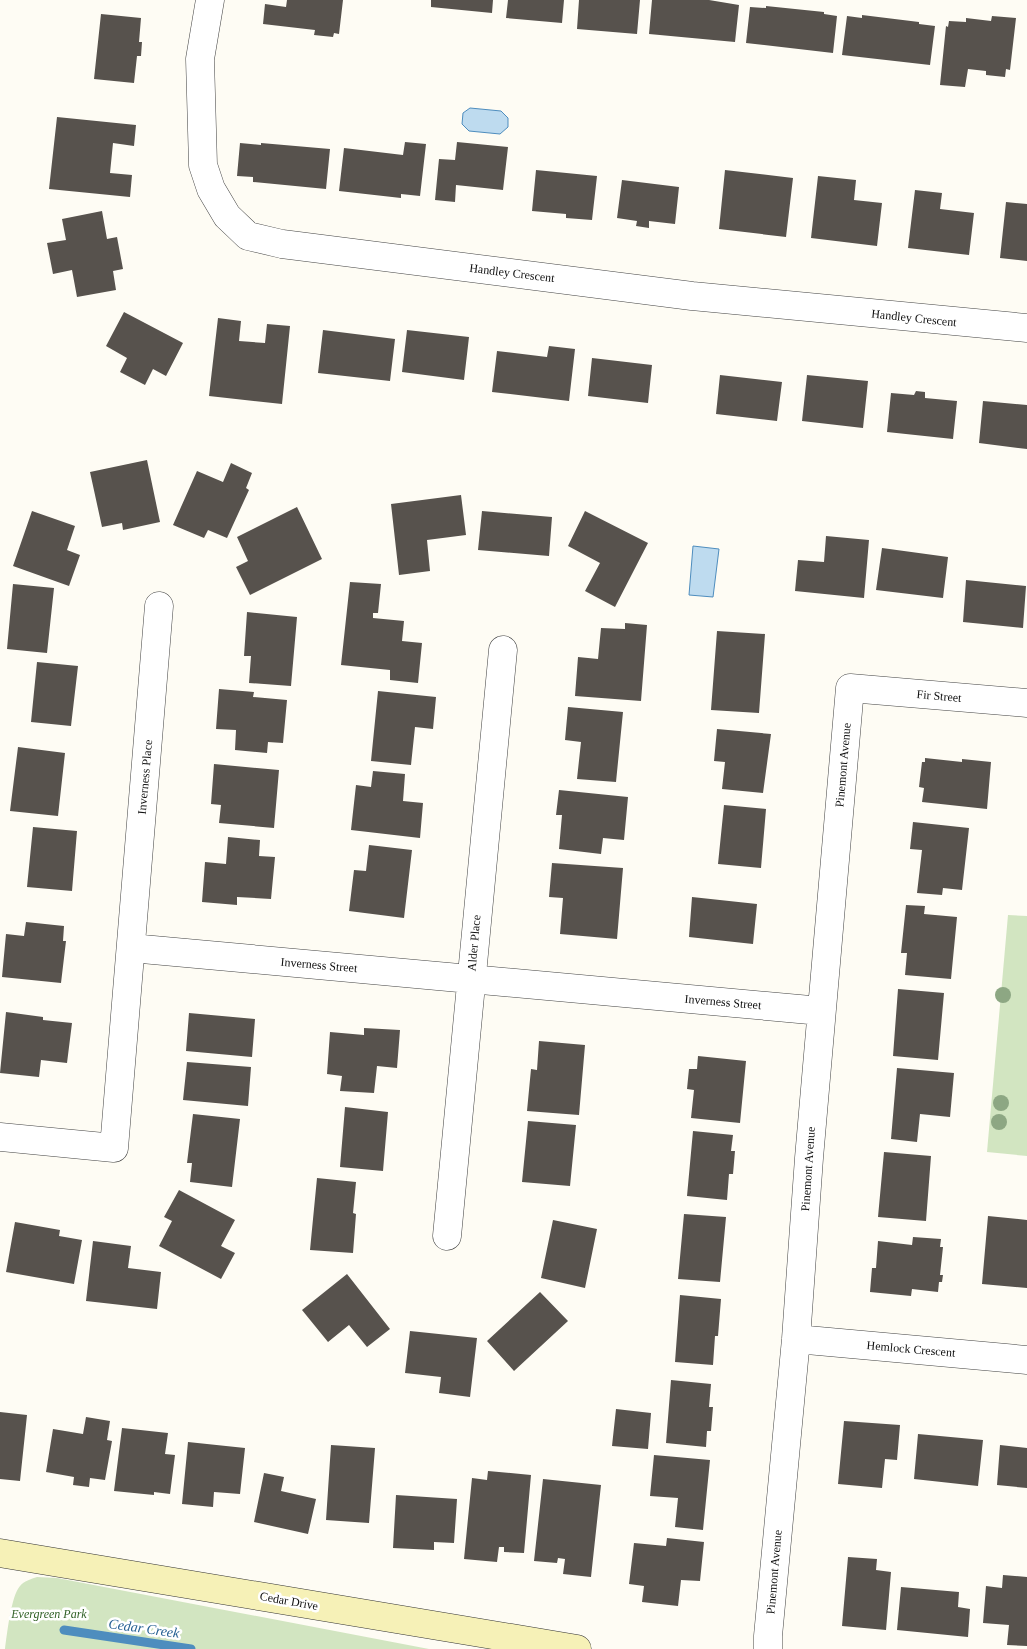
<svg xmlns="http://www.w3.org/2000/svg" width="1027" height="1649" viewBox="0 0 1027 1649" font-family="Georgia,serif">
<rect width="100%" height="100%" fill="#fefcf4"/>
<path fill="#d2e5c1" d="M1008,915L1027,916V1156L987,1152Z
M37,1577L57,1578L429,1649H5C7,1635 11,1596 20,1586C24,1581 31,1579 37,1577Z"/>
<path fill="#bedbef" stroke="#4e8dbe" d="M470,108L501,111L508,118V127L500,134L469,131L462,124L463,113Z
M693,546L719,549L713,597L689,595Z"/>
<g fill="none" stroke-linecap="round" stroke-linejoin="round">
<path stroke="#4e8dbe" stroke-width="9" d="M64,1630L191,1649"/>
</g>
<path fill="#57524d" d="M287,0H343L339,34L334,33L333,37L314,35L315,30L263,24L265,4L286,7Z
M431,0H493L492,13L431,7Z
M508,0H564L562,23L506,18Z
M579,0H640L637,34L577,29Z
M652,0H709L739,5L735,42L649,34Z
M766,6L824,12V14L837,16L833,53L746,43L750,7L766,8Z
M101,14L141,18L139,42H142L141,56H137L134,83L94,79Z
M862,15L919,22V24L935,26L930,65L842,55L847,16L862,18Z
M992,16L1016,18L1010,70L1006,69L1005,77L986,75V71L968,69L965,87L940,85L946,26L948,27L949,21L966,22V18L991,21Z
M57,117L136,125L134,146L113,143L110,173L132,175L130,197L49,189Z
M405,142L426,144L420,196L401,194V198L339,191L344,148L403,155Z
M457,142L508,147L503,190L456,185L455,202L435,200L439,159L455,160Z
M240,143L261,145V143L330,149L326,189L253,182V177L237,176Z
M536,170L597,176L592,220L566,218V214L532,211Z
M725,170L793,178L786,237L719,229Z
M818,176L856,180L854,200L882,203L877,246L811,238Z
M622,180L679,187L675,224L649,221V228L636,226L637,221L617,218Z
M915,190L942,193L940,209L974,213L969,255L908,248Z
M1006,202L1027,204V261L1000,258Z
M102,211L107,239L117,237L123,269L113,271L116,290L77,297L72,270L53,274L47,243L66,240L62,219Z
M124,312L183,343L166,376L153,369L145,385L120,372L127,358L106,346Z
M218,318L241,321L239,341L265,343L267,324L290,326L282,404L209,396Z
M323,330L395,339L390,381L318,373Z
M407,330L469,337L464,380L402,372Z
M549,346L575,349L569,401L492,392L497,351L547,357Z
M592,358L652,365L648,403L588,396Z
M720,375L782,382L777,421L716,414Z
M807,375L868,381L863,428L802,421Z
M916,391L925,392V398L957,401L953,439L887,432L891,393L914,395Z
M983,401L1027,405V449L979,443Z
M147,460L160,522L123,530L122,523L102,527L90,472Z
M231,463L252,473L246,488L249,490L227,538L208,530L204,538L173,525L197,471L223,482Z
M461,495L466,535L427,540L430,571L399,575L391,504Z
M297,507L322,559L250,595L236,567L248,561L237,537Z
M32,511L75,526L67,550L80,555L69,586L13,566Z
M482,511L552,517L549,556L478,550Z
M585,511L648,543L615,607L585,591L600,563L568,546Z
M826,536L869,540L864,598L795,591L798,560L824,562Z
M882,548L948,557L943,598L876,590Z
M966,580L1026,586L1023,628L963,622Z
M350,582L381,584L378,613H373V618L404,621L402,641L422,643L418,683L390,680V670L341,665Z
M13,584L54,588L47,653L7,649Z
M247,612L297,617L291,686L249,683L251,656H244Z
M625,623L647,625L641,701L575,696L578,657L598,659L601,628L625,629Z
M717,631L765,634L759,713L711,710Z
M37,662L78,666L71,726L31,722Z
M219,689L254,692L253,697L287,700L283,743L268,742L267,753L235,750L236,730L216,729Z
M378,691L436,697L433,729L415,727L411,765L371,761Z
M568,707L623,712L616,782L577,779L581,742L565,740Z
M717,729L771,734L763,793L722,789L725,762L714,761Z
M18,747L65,753L58,816L10,811Z
M925,758L962,762V759L991,762L987,809L922,802L924,788L919,787L922,762H925Z
M214,764L279,770L274,828L219,823L221,805L211,804Z
M373,771L405,774L403,801L423,803L420,838L351,830L356,785L371,787Z
M559,790L628,797L624,840L603,838L601,854L559,849L562,815H556Z
M724,805L766,809L761,868L718,864Z
M913,822L969,828L962,890L943,888L942,895L917,893L922,850L910,849Z
M33,827L77,831L72,891L27,887Z
M228,837L260,840L259,856L275,857L271,899L237,897V905L202,902L205,862L226,864Z
M369,845L412,850L404,918L349,911L354,870L366,871Z
M552,863L623,868L617,939L560,934L563,898L549,897Z
M692,897L757,904L753,944L689,937Z
M906,905L925,906L924,914L957,917L951,979L905,975L907,953H901Z
M26,922L64,926L63,941H66L61,983L2,977L6,934L24,936Z
M898,989L944,993L938,1060L893,1056Z
M6,1012L43,1017V1020L72,1023L67,1063L41,1060L39,1077L0,1073Z
M189,1013L255,1019L252,1057L186,1051Z
M364,1028L400,1030L397,1068L377,1066L374,1093L340,1091L342,1076L327,1074L330,1032L364,1035Z
M539,1041L585,1045L579,1115L527,1111L531,1069L537,1070Z
M698,1056L746,1061L740,1123L691,1118L694,1090L687,1089L689,1069H697Z
M187,1062L251,1067L248,1106L183,1100Z
M897,1068L954,1073L950,1117L920,1114L917,1142L891,1139Z
M345,1107L388,1112L383,1171L340,1167Z
M193,1114L240,1119L232,1187L190,1182L192,1163H187Z
M528,1121L576,1125L570,1186L522,1182Z
M693,1131L733,1135L731,1151H735L733,1174H729L727,1200L687,1196Z
M884,1152L931,1156L926,1221L878,1217Z
M317,1178L356,1182L353,1213L356,1214L353,1253L310,1250Z
M179,1190L235,1220L221,1246L235,1253L221,1279L159,1246L172,1221L164,1217Z
M684,1214L726,1217L720,1282L678,1279Z
M988,1216L1027,1220V1288L982,1284Z
M553,1220L597,1229L585,1288L541,1278Z
M15,1222L60,1230L59,1236L82,1240L74,1284L6,1272Z
M913,1237L941,1239L940,1247H943L940,1275H943L942,1282H939L938,1292L912,1289L911,1296L870,1292L872,1268H876L878,1241L912,1245Z
M93,1241L131,1246L128,1268L161,1272L157,1309L86,1301Z
M347,1274L390,1329L367,1347L349,1325L328,1342L302,1310Z
M540,1292L568,1321L514,1371L487,1341Z
M680,1295L721,1299L718,1336H715L713,1365L675,1362Z
M410,1331L477,1338L470,1397L439,1393L441,1377L405,1373Z
M671,1380L711,1384L709,1407H713L711,1431H707L706,1447L666,1443Z
M616,1409L651,1413L648,1449L612,1446Z
M0,1412L27,1415L20,1481L0,1479Z
M86,1417L110,1421L107,1440L112,1441L105,1480L90,1478L89,1487L73,1485L74,1477L46,1472L53,1429L83,1434Z
M844,1421L900,1425L897,1460L885,1459L882,1488L838,1484Z
M122,1428L168,1433L165,1454L175,1455L170,1494L154,1492V1495L114,1491Z
M918,1434L983,1440L978,1486L914,1479Z
M188,1442L245,1448L240,1494L214,1492L213,1507L182,1504Z
M331,1445L375,1448L369,1523L326,1520Z
M1000,1445L1027,1448V1488L997,1485Z
M654,1455L710,1460L703,1530L675,1527L678,1498L650,1496Z
M488,1471L531,1475L524,1553L504,1552V1547H499L497,1562L464,1559L472,1478L487,1480Z
M264,1473L284,1477L281,1491L316,1499L308,1534L254,1522Z
M543,1479L601,1485L591,1577L563,1574L565,1559L558,1558L557,1563L534,1561Z
M396,1495L457,1499L454,1543L434,1542V1550L393,1548Z
M667,1538L704,1542L700,1581L681,1580L678,1606L642,1602L644,1586L629,1584L634,1543L666,1546Z
M848,1557L877,1559L876,1570L891,1572L886,1630L842,1626Z
M1003,1575L1027,1577V1646L1007,1645L1009,1625L983,1623L986,1586L1002,1588Z
M901,1587L959,1592L958,1607L970,1609L968,1637L897,1630Z"/>
<g fill="none" stroke-linecap="round" stroke-linejoin="round">
<defs>
<path id="street" d="M210,0L200,59L203,165L211,189L227,216L248,236L282,244L692,296L1027,328
M131,948L821,1011
M0,1137L114,1148L159,606
M447,1236L503,650
M796,1339L1027,1360
M768,1649V1636L796,1339L809,1158L850,688L1027,703"/>
<path id="secondary" d="M0,1553L577,1649"/>
</defs>
<use href="#street" stroke="#434343" stroke-width="29"/>
<use href="#secondary" stroke="#323232" stroke-width="29"/>
<use href="#street" stroke="#fff" stroke-width="28"/>
<use href="#secondary" stroke="#f6f1b7" stroke-width="28"/>
</g>
<g fill="#8da783">
<circle cx="1003" cy="995" r="8"/>
<circle cx="1001" cy="1103" r="8"/>
<circle cx="999" cy="1122" r="8"/>
</g>
<g text-anchor="middle" stroke-width="5" stroke-linejoin="round" paint-order="stroke">
<g font-size="12" fill="#101010" stroke="#fff">
<text transform="translate(512 273) rotate(7)" y="4">Handley Crescent</text>
<text transform="translate(914 318) rotate(6)" y="4">Handley Crescent</text>
<text transform="translate(939 696) rotate(5)" y="4">Fir Street</text>
<text transform="translate(843 765) rotate(-85)" y="4">Pinemont Avenue</text>
<text transform="translate(145 777) rotate(-85)" y="4">Inverness Place</text>
<text transform="translate(474 943) rotate(-85)" y="4">Alder Place</text>
<text transform="translate(319 965) rotate(5)" y="4">Inverness Street</text>
<text transform="translate(723 1002) rotate(5)" y="4">Inverness Street</text>
<text transform="translate(808 1169) rotate(-86)" y="4">Pinemont Avenue</text>
<text transform="translate(911 1349) rotate(5)" y="4">Hemlock Crescent</text>
<text transform="translate(774 1572) rotate(-85)" y="4">Pinemont Avenue</text>
<text transform="translate(289 1601) rotate(10)" y="4">Cedar Drive</text>
</g>
<g font-size="12" font-style="italic" fill="#316127" stroke="#fff">
<text x="49" y="1618">Evergreen Park</text>
</g>
<g font-size="14" font-style="italic" fill="#276194" stroke="#fff">
<text transform="translate(144 1628) rotate(8)" y="5">Cedar Creek</text>
</g>
</g>
</svg>
